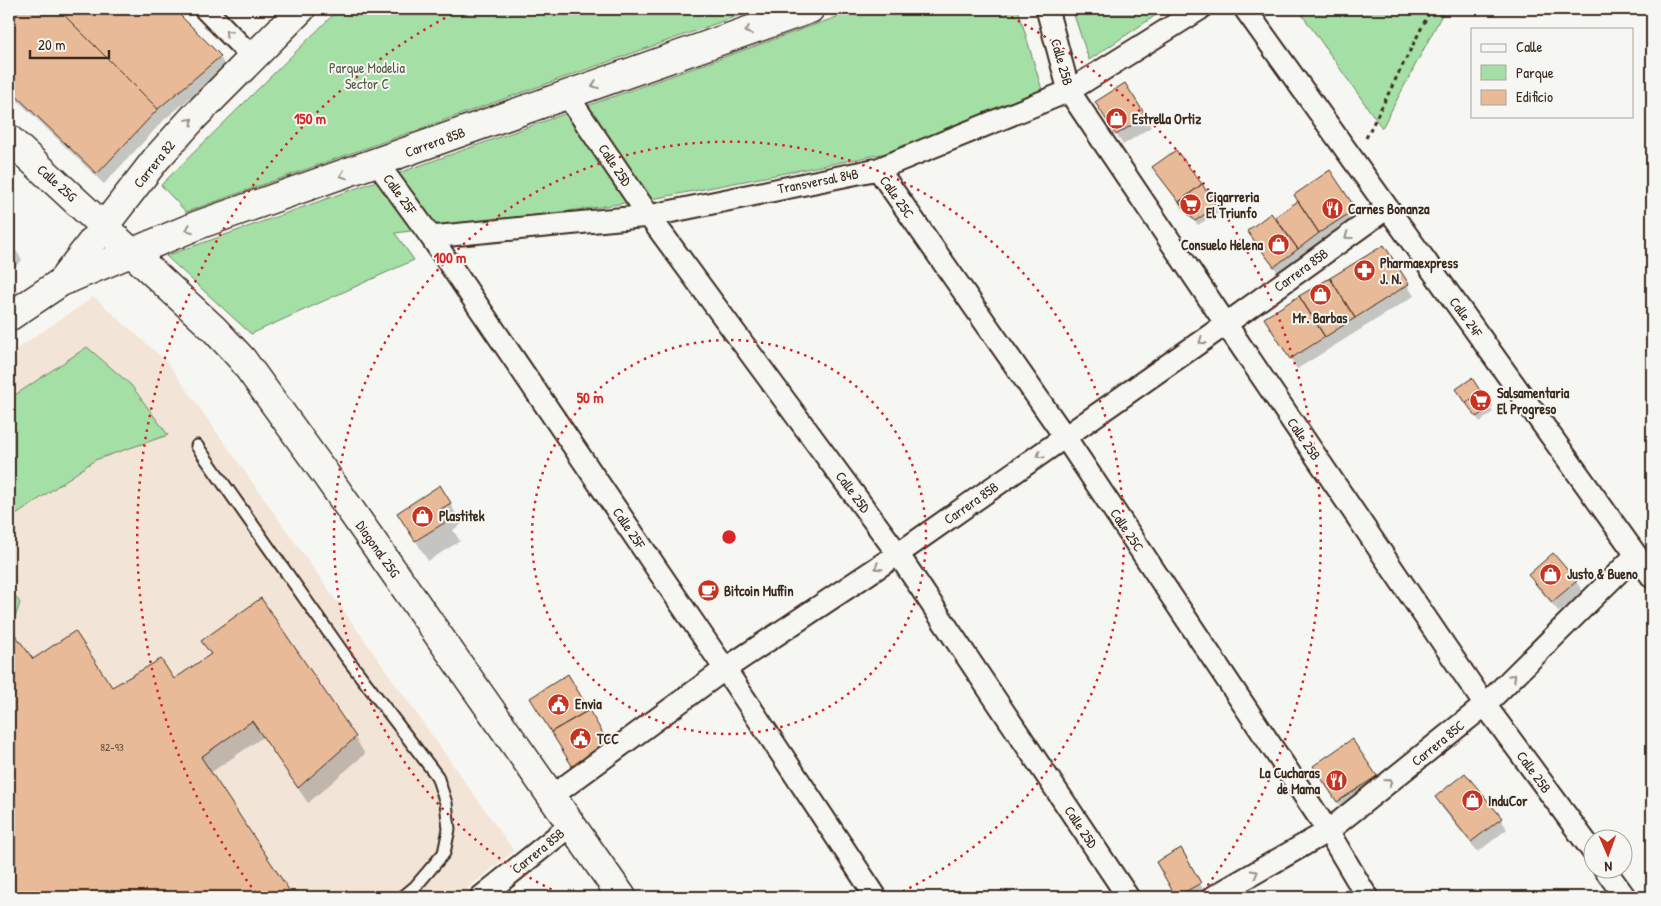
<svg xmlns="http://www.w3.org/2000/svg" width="1661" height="906" viewBox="0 0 1661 906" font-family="'Patrick Hand',sans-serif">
<rect width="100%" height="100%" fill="#f6f6f2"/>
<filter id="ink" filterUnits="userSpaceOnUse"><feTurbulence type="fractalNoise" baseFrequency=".02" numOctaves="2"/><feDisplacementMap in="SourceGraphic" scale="10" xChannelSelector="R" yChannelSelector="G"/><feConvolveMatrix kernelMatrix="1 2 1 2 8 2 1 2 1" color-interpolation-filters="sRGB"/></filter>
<g filter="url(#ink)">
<path fill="#f2e4d7" d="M94,297L167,362L514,851L457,897H9V354Z"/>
<path fill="#a4dfa5" stroke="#708462" d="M339,9H757L186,212L161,185Z
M859,9H1018L1042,90L887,153L663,197L599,207L395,233L414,260L251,334L166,256Z
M1072,9H1165L1089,60Z
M1298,9H1445L1382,128Z
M87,347L131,385L168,435L95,460L9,520V399Z
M9,587L20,603L11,629L9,631Z"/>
<path fill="#0003" d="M9,9H173L220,57L226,68L164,120L104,184L9,92Z
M1103,113L1145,117L1151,127L1123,145Z
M1154,168L1201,185L1218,213L1198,225L1185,212Z
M1299,202L1355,209L1361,220L1281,277L1248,231L1274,219Z
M9,239L22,260L9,273Z
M1383,246L1414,296L1297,369L1271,328Z
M1472,380L1493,412L1480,422L1460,394Z
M450,503L462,524L453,530L460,541L428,561L399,513Z
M1553,555L1576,581L1583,592L1559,612L1536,586L1530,575Z
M261,600L355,738L365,754L308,803L263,737L210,773L292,897H9V632L10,631L33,660L111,688L174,680L211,656L203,641Z
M1352,741L1382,788L1344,812L1320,777Z
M1436,798L1501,819L1507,829L1478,852L1442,808Z
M1180,850L1206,894L1201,897H1178L1158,863Z"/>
<path fill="#e8ba98" stroke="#3b2a1e" d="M9,9H58L158,109L97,174L9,89Z
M58,9H174L221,56L158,109Z
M1125,83L1146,116L1116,135L1095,102Z
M1176,150L1202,184L1179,202L1152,167Z
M1330,170L1356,209L1319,233L1294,195Z
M1202,184L1216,207L1195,221L1179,202Z
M1298,201L1319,233L1298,249L1275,217Z
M1271,213L1298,249L1274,267L1247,231Z
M1384,245L1409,284L1355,318L1330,278Z
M1330,278L1355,318L1325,337L1299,296Z
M1299,296L1325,337L1290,359L1264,318Z
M1472,378L1481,392L1466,403L1456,389Z
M1481,392L1492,406L1476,417L1466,403Z
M440,485L451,503L441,509L449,520L415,541L397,513Z
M1553,553L1577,581L1552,602L1528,575Z
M261,598L356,737L298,788L252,721L201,757L289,890L279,897H9V631L11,629L33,659L75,631L112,687L161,659L174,679L211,654L201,641Z
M568,674L589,710L551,732L530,698Z
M589,710L611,747L574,769L551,732Z
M1352,739L1377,776L1337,802L1313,766Z
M1465,773L1502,818L1471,842L1435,797Z
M1181,848L1201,883L1176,897L1156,862Z"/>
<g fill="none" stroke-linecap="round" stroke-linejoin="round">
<defs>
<path id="lane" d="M197,446L346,657L437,776L446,803L449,829L444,853L415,887L403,897"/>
<path id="street" d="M205,9L252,57
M1047,9L1069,91L1226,324L1485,705L1594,853
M1245,9L1652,577
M567,95L649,216L898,554L1128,897
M377,163L431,237L725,669L876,897
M878,169L1065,437L1328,831L1367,897
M431,237L649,216L878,169L1069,91L1200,9
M552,796L725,669L898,554L1226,324L1387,208
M1604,868L1625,897
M481,897L572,824
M1213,897L1328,831L1485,705L1636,555"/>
<path id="secondary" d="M9,139L214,329L242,359L326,475L622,897
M61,282L198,225L810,9
M9,317L61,282L156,159L194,117L301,9"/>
</defs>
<use href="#lane" stroke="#3b2a1e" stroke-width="15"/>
<use href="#street" stroke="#3b2a1e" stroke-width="25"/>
<use href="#secondary" stroke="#3b2a1e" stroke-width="31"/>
<path stroke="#3b2a1e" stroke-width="3" stroke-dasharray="4 4" stroke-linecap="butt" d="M1366,138L1431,9"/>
<use href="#lane" stroke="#f6f6f2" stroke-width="11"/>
<use href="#street" stroke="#f6f6f2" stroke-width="21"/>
<use href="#secondary" stroke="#f6f6f2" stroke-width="28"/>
</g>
<defs><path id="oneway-chevron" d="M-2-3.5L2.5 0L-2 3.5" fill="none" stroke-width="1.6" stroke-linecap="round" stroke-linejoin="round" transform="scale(1.25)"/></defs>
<g stroke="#989088">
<use href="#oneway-chevron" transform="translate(748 31) rotate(160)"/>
<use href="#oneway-chevron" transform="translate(228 33) rotate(-134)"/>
<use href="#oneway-chevron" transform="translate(595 85) rotate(160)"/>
<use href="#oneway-chevron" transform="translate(190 121) rotate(-48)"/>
<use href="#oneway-chevron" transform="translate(343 175) rotate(161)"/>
<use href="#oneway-chevron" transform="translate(189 229) rotate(158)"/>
<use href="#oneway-chevron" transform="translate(1348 236) rotate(144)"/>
<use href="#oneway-chevron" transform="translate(1202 341) rotate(145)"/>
<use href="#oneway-chevron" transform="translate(1040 455) rotate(145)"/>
<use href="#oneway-chevron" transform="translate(878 567) rotate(147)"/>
<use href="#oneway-chevron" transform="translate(1513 677) rotate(-45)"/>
<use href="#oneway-chevron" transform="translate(1389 782) rotate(-39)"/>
<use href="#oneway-chevron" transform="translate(1255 873) rotate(-30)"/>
</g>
</g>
<g fill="none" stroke="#d62828" stroke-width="2.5" stroke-dasharray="2.5 5">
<circle cx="729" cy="537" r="197"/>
<path d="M565 896A395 395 0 1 1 893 896"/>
<path d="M256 893A592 592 0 0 1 460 10M998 10A592 592 0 0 1 1202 893"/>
</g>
<defs>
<symbol id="shop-disc" viewBox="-11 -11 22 22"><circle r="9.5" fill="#c8321e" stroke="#f6f6f2"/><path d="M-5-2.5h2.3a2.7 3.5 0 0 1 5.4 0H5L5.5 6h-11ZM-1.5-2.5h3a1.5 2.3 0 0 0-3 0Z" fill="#fff"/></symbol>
<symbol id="supermarket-disc" viewBox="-11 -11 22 22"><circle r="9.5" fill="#c8321e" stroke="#f6f6f2"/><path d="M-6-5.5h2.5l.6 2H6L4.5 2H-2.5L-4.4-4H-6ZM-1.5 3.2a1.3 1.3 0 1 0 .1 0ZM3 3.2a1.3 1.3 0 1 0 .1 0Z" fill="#fff"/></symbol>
<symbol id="restaurant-disc" viewBox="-11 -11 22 22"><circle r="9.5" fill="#c8321e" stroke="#f6f6f2"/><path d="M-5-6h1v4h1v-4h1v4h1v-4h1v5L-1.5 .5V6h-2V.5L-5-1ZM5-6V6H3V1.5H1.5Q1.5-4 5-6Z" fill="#fff"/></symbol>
<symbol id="pharmacy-disc" viewBox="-11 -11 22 22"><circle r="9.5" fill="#c8321e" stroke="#f6f6f2"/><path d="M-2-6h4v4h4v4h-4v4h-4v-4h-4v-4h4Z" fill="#fff"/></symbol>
<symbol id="cafe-disc" viewBox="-11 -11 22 22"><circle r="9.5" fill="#c8321e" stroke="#f6f6f2"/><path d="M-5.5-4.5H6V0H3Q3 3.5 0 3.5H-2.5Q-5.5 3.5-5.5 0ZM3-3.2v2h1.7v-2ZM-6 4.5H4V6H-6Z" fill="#fff"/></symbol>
<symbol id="civic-disc" viewBox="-11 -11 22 22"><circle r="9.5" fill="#c8321e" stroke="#f6f6f2"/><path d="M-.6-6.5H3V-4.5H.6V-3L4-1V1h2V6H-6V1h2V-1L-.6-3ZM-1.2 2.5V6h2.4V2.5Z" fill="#fff"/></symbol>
</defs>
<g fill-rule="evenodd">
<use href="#shop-disc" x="1104" y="106" width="25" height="25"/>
<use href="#supermarket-disc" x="1178" y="192" width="25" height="25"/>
<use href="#restaurant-disc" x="1320" y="196" width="25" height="25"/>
<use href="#shop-disc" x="1266" y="232" width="25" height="25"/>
<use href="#pharmacy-disc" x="1352" y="258" width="25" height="25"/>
<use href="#shop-disc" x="1308" y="282" width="25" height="25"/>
<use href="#supermarket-disc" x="1468" y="388" width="25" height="25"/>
<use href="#shop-disc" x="410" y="504" width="25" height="25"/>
<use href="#shop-disc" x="1538" y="562" width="25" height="25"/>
<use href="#cafe-disc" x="696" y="578" width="25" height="25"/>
<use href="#civic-disc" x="546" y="692" width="25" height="25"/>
<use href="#civic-disc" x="568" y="726" width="25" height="25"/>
<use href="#restaurant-disc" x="1324" y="768" width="25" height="25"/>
<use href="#shop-disc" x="1460" y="788" width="25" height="25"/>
</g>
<g text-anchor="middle" stroke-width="4" stroke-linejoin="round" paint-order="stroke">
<g font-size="11" fill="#664e3c">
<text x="112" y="751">82-93</text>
</g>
<g font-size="14" fill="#3b2a1e" stroke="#f6f6f2">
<text transform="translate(1062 62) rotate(74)" y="5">Calle 25B</text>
<text transform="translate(435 142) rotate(-20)" y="5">Carrera 85B</text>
<text transform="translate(154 164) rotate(-51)" y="5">Carrera 82</text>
<text transform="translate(615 165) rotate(56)" y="5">Calle 25D</text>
<text transform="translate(818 181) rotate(-11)" y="5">Transversal 84B</text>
<text transform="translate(57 183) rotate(42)" y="5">Calle 25G</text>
<text transform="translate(400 194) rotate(54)" y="5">Calle 25F</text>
<text transform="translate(897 197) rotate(55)" y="5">Calle 25C</text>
<text transform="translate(1301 270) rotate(-36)" y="5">Carrera 85B</text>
<text transform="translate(1466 317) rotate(54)" y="5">Calle 24F</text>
<text transform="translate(1304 439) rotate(56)" y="5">Calle 25B</text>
<text transform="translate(853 492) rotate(54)" y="5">Calle 25D</text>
<text transform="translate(971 503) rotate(-35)" y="5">Carrera 85B</text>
<text transform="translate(629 528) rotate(56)" y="5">Calle 25F</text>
<text transform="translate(1127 530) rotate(56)" y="5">Calle 25C</text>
<text transform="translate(378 549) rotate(55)" y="5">Diagonal 25G</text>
<text transform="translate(1438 743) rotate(-39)" y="5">Carrera 85C</text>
<text transform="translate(1534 772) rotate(54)" y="5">Calle 25B</text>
<text transform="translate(1081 827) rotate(56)" y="5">Calle 25D</text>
<text transform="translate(538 851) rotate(-39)" y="5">Carrera 85B</text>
</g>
<g font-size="14" fill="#555740" stroke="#f6f6f2">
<text x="367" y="73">Parque Modelia<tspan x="367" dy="16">Sector C</tspan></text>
</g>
<g font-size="14" font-weight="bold" fill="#3b2a1e" stroke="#f6f6f2" text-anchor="start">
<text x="1132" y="124">Estrella Ortiz</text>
<text x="1206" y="202">Cigarreria<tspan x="1206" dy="16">El Triunfo</tspan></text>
<text x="1348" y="214">Carnes Bonanza</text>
<text x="1263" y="250" text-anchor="end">Consuelo Helena</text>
<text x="1380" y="268">Pharmaexpress<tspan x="1380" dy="16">J. N.</tspan></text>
<text x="1320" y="323" text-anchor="middle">Mr. Barbas</text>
<text x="1497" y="398">Salsamentaria<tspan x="1497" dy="16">El Progreso</tspan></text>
<text x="439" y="521">Plastitek</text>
<text x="1567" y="579">Justo &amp; Bueno</text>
<text x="724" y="596">Bitcoin Muffin</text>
<text x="575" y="709">Envia</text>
<text x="597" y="744">TCC</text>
<text x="1320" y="778" text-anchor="end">La Cucharas<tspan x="1320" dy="16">de Mama</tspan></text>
<text x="1488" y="806">InduCor</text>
</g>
</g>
<circle cx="729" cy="537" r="8" fill="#d62828" stroke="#f6f6f2" stroke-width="2.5"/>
<g font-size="15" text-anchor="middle" font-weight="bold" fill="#d62828" stroke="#f6f6f2" stroke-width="4" stroke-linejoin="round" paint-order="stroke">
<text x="310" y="124">150 m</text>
<text x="450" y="263">100 m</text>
<text x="590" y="403">50 m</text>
</g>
<rect width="1661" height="906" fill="none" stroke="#f6f6f2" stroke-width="30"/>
<rect x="15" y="15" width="1631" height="876" fill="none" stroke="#3b2a1e" stroke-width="2" filter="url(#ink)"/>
<rect x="1471" y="28" width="162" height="90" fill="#f6f6f2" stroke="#aba49d"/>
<rect x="1481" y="44" width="25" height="8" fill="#f6f6f2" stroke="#aba49d"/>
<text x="1516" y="52" font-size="15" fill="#3b2a1e">Calle</text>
<rect x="1481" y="65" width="25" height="15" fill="#a4dfa5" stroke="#aba49d"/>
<text x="1516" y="78" font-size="15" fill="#3b2a1e">Parque</text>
<rect x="1481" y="90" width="25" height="15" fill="#e8ba98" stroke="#aba49d"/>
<text x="1516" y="102" font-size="15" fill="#3b2a1e">Edificio</text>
<g transform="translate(1608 854) rotate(178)"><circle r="24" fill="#f6f6f2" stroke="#aba49d"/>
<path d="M0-4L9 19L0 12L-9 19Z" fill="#c8321e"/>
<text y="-8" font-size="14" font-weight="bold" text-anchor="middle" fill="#3b2a1e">N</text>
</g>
<path d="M30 50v8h79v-8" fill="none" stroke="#3b2a1e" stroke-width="2.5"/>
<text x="38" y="50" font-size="15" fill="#3b2a1e" stroke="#f6f6f2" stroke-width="4" paint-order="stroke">20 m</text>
</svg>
